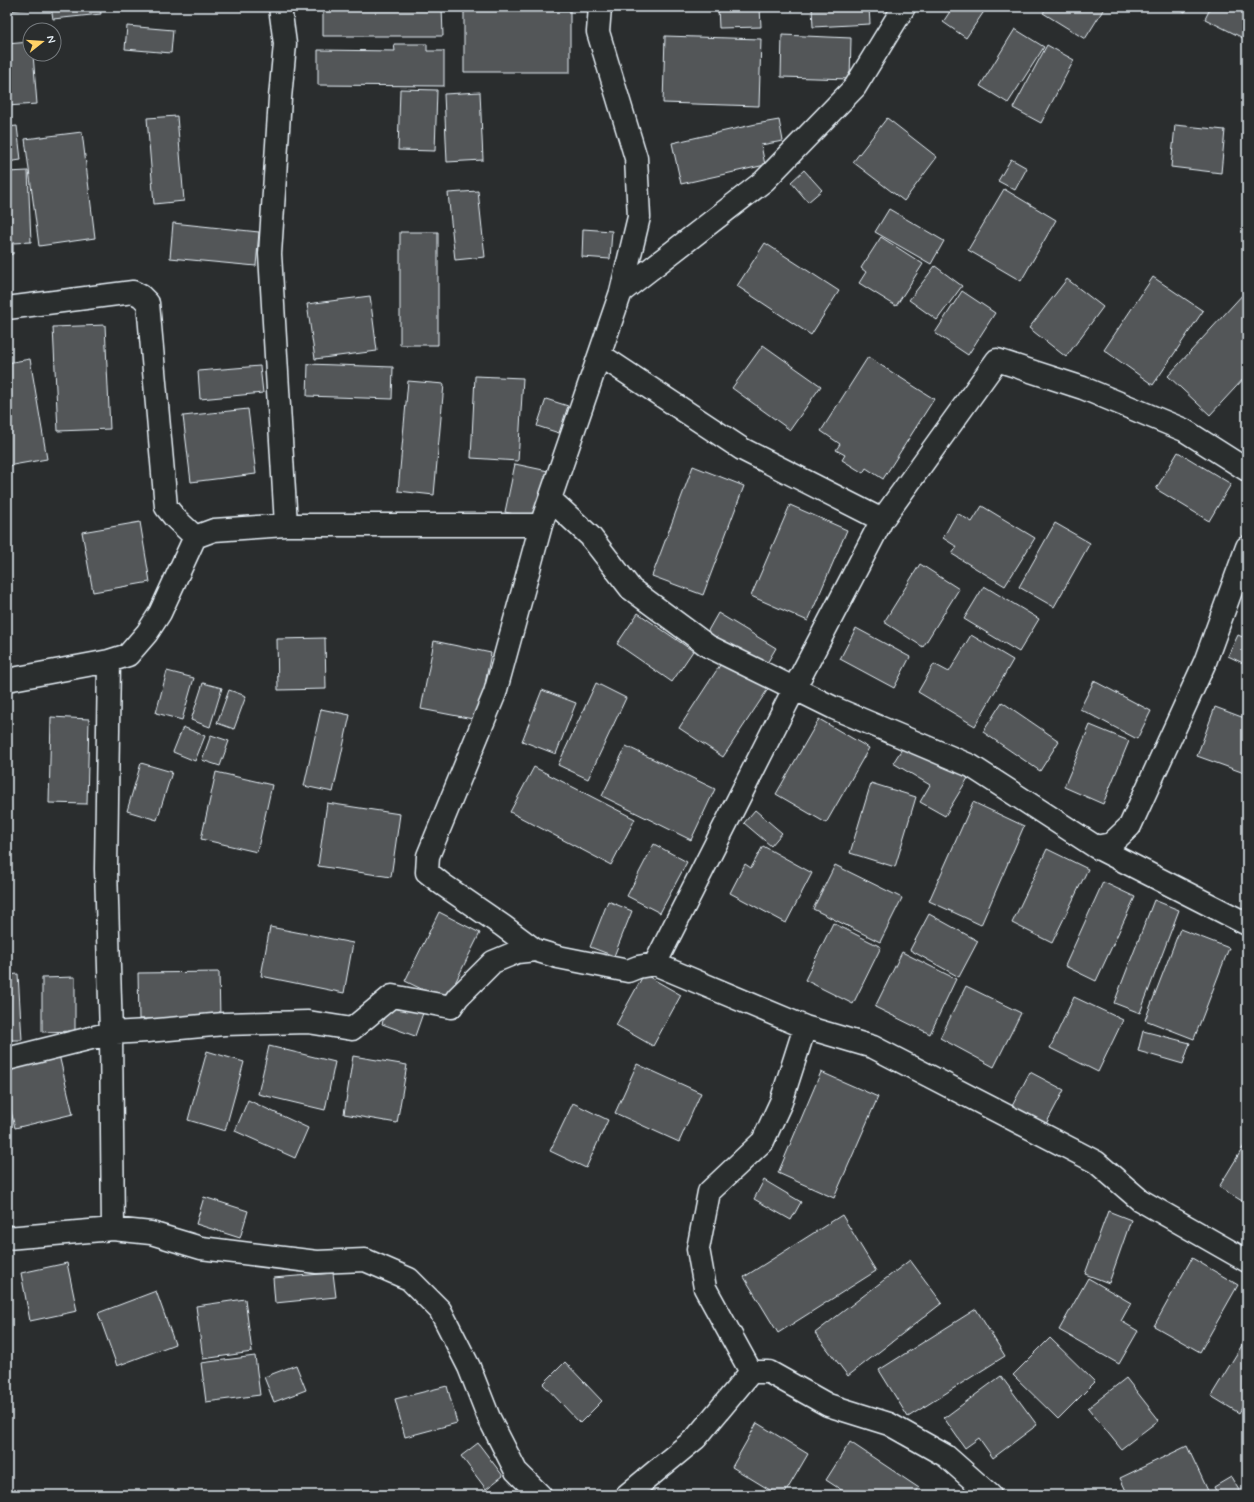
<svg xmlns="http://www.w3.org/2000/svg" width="1254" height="1502" viewBox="0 0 1254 1502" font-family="Mynerve,sans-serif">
<rect width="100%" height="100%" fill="#2a2d2e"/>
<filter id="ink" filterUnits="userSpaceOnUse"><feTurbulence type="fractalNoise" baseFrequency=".025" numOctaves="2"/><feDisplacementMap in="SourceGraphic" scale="8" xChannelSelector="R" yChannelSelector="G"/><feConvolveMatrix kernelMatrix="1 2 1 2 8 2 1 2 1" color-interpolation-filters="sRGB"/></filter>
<g filter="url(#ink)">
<path fill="#535759" stroke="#e8f1f8" d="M7,7H36V8L7,11Z
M51,7H100L101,14L53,19Z
M323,7H442L443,36H323Z
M718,7H760L761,27L719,28Z
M812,7H869L870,24L813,27Z
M953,7H980L985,10L966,38L943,22Z
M1047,7H1105L1085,39L1043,13Z
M1175,7H1188L1185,12Z
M1211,7H1247V40L1205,19Z
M464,10H570V72H464Z
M127,26L173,30L171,53L125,49Z
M1015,29L1044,47L1008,103L980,86Z
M782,35L851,38L850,79L781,77Z
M665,36L761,39L759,106L663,103Z
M30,42V54H33L37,104L7,106V44Z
M394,44H427V51H444V86L318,85V50L395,51Z
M1047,45L1074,60L1041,123L1013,108Z
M400,89L437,90L435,151L398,150Z
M480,92L483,160L447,162L444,94Z
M177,116L184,201L154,204L147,118Z
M887,118L937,157L904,201L853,162Z
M779,120L783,141L761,145L765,165L681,184L672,143L756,124Z
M1175,125L1225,130L1221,173L1171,167Z
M17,126L21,160L7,162V127Z
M82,132L95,238L39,246L25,139Z
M1011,159L1027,168L1015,190L998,181Z
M804,170L822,190L808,202L791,182Z
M28,171L31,242L13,243V254L7,255V172Z
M1004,189L1056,220L1021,281L968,250Z
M478,191L485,257L455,260L448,193Z
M889,209L944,241L931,264L875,232Z
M173,223L259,232L256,266L170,258Z
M583,229L612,231L610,259L582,257Z
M400,232H438V345H400Z
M881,237L923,264L896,306L859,283L866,272L861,268Z
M765,243L839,291L811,335L737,286Z
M935,266L962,286L937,320L909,300Z
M1153,277L1203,311L1153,385L1104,350Z
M1067,279L1103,307L1066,357L1029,328Z
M962,291L995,313L968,355L935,333Z
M1245,292L1247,294V375L1210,415L1168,376Z
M370,296L377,351L315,359L307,304Z
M105,325L110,429L58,431L53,327Z
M763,345L821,386L790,430L732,388Z
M868,357L934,399L883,479L866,468L863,473L842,460L845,455L836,450L840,444L821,431Z
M30,359L47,459L7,466V363Z
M308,364L393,367L392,399L307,396Z
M260,366L263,393L200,399L198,371Z
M475,376L523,378L518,461L471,458Z
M408,381L444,384L434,495L398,491Z
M546,399L568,406L559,433L537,426Z
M248,409L256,474L191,482L183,416Z
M1178,452L1231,484L1209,521L1156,489Z
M515,464L548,471L538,519L505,512Z
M693,466L744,486L703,595L652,576Z
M790,505L847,530L808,621L751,596Z
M982,506L1035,538L1005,586L952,554L957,547L943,538L957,513L972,522Z
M140,522L150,582L93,592L82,532Z
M1055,523L1090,543L1054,607L1019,587Z
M920,564L959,589L923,647L884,622Z
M984,586L1039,619L1019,652L964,619Z
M638,613L693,651L672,682L617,644Z
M718,613L776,648L763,670L705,636Z
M856,628L910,657L894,688L840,659Z
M971,635L1013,660L975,726L918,692L934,664L949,672Z
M1238,635L1247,639V665L1228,656Z
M325,638L326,689L278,690L277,639Z
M434,641L491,653L478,720L421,709Z
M724,659L768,689L723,757L679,728Z
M167,671L194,678L182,720L156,713Z
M1094,681L1151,711L1137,739L1080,709Z
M203,683L222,688L210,727L191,720Z
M596,683L626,698L588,779L558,765Z
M229,690L246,696L234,729L217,723Z
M542,690L576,703L556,754L522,741Z
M1002,702L1059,741L1040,771L983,732Z
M1215,707L1247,719V774L1197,756Z
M321,709L350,715L333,792L304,786Z
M51,717L89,719L87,804L49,803Z
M819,719L869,748L826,823L776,794Z
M1090,725L1129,741L1103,804L1064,787Z
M183,727L205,736L195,761L173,752Z
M211,735L229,741L220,766L202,760Z
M907,741L968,778L945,816L920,802L930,785L893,763Z
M626,746L715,789L691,840L602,796Z
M141,763L172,772L157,820L127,811Z
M534,767L635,819L611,865L510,812Z
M216,772L272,785L257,852L201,839Z
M871,783L916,797L895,867L850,853Z
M973,802L1024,826L981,925L929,901Z
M327,803L400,814L391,877L318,866Z
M755,810L782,833L771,846L744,823Z
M654,844L687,862L660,913L627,896Z
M763,846L812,873L786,923L730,893L745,864L751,868Z
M1047,849L1088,869L1052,943L1012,923Z
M835,865L902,898L880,942L813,909Z
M1103,882L1135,897L1096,981L1065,966Z
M1154,900L1179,910L1140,1013L1114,1003Z
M608,901L632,911L614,956L590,947Z
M439,912L480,933L446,1001L405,981Z
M929,914L978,941L959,977L910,950Z
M833,923L881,947L853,1004L805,980Z
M270,927L353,943L344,993L261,976Z
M1180,929L1229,948L1194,1039L1145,1020Z
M902,952L956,979L930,1034L875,1007Z
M219,972L220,1018L139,1019L138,973Z
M18,974L22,1040H7V975Z
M644,974L681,995L653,1046L616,1025Z
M75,977V1031L42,1032V978Z
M966,986L1021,1013L994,1067L940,1038Z
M1074,997L1123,1020L1098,1072L1050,1048Z
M389,1001L423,1013L415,1036L382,1024Z
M1143,1031L1190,1043L1183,1064L1138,1051Z
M269,1046L335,1062L325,1110L258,1094Z
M207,1051L244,1062L225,1131L188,1120Z
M59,1055L73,1114L15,1128L7,1095V1067Z
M353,1056L407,1065L397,1123L344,1114Z
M637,1064L701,1093L679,1142L615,1113Z
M821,1072L878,1097L834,1198L778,1173Z
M1030,1072L1064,1090L1045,1126L1011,1108Z
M248,1100L308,1128L295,1158L235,1131Z
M573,1103L608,1120L586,1168L550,1151Z
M1247,1141V1204L1219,1187Z
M764,1180L801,1202L791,1220L754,1199Z
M204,1197L248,1211L240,1238L196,1224Z
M1108,1211L1131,1220L1109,1283L1085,1274Z
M842,1215L876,1271L778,1333L744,1277Z
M1192,1258L1238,1285L1200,1352L1154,1326Z
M910,1260L942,1303L848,1376L815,1333Z
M67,1263L77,1311L30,1321L21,1273Z
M333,1273L336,1297L275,1303L273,1278Z
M1088,1278L1131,1303L1121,1321L1138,1331L1119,1364L1059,1330Z
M156,1291L175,1344L117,1366L98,1313Z
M245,1299L252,1352L203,1359L196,1306Z
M976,1309L1005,1356L908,1417L879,1370Z
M1247,1337V1399L1239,1413L1211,1396Z
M1050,1338L1095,1382L1058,1419L1013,1375Z
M255,1356L260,1395L206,1402L201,1363Z
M565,1362L602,1401L580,1423L543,1384Z
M296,1365L306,1390L274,1402L264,1377Z
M1001,1376L1037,1425L993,1458L979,1438L965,1448L944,1418Z
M1126,1378L1159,1420L1121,1449L1088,1408Z
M447,1386L457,1423L405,1437L395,1399Z
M757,1423L808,1454L784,1495H778L732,1467Z
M850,1442L919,1488L914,1495H849L826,1480Z
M478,1443L503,1476L486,1489L461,1456Z
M1187,1446L1210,1495H1128L1120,1478Z
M1231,1477L1242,1495H1218L1214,1487Z"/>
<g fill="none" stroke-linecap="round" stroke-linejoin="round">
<defs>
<path id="minor" d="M280,7L285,44L280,98L270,254L286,525
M600,7L598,32L636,158L639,217L621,292L541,525L495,693L428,856L427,872L442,884L503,926L535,950L558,957L628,971L638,967L655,964L805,1027L873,1047L1096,1162L1140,1200L1247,1261
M621,292L764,181L855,87L904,7
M7,308L133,292L141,296L148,303L166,507L175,518L195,537
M600,355L742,449L882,520
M550,499L590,536L631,589L708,646L834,708L971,766L1096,847L1111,844L1130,826L1205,662L1247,547
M109,661L106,869L111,1033L113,1229
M7,680L109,661L128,655L147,633L160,613L195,537L214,530L286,525H541
M1096,847L1247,924
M655,964L794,689L882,520L997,360L1083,388L1184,430L1247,470
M7,1059L111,1033L147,1031L224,1024L308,1022L352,1029L392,996L451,1007L458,997L493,962L517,952L535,950
M7,1238L113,1229L151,1233L201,1248L317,1262L365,1260L409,1279L440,1310L469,1367L489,1418L516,1471L540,1495
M751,1372L705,1288L698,1249L709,1192L763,1141L781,1102L805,1027
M627,1495L696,1438L751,1372H769L828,1405L889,1424L946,1456L990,1495"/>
</defs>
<use href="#minor" stroke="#e8f1f8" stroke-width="25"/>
<use href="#minor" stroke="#2a2d2e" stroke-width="22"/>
</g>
</g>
<rect width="1254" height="1502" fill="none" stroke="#2a2d2e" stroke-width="24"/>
<rect x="12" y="12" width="1230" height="1478" fill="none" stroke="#e8f1f8" stroke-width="1.5" filter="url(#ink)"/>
<g transform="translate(42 42) rotate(73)"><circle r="19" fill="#2a2d2e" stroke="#767b7f"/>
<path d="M0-3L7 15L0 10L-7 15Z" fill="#ffd166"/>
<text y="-6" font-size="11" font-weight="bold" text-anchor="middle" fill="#e8f1f8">N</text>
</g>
</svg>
